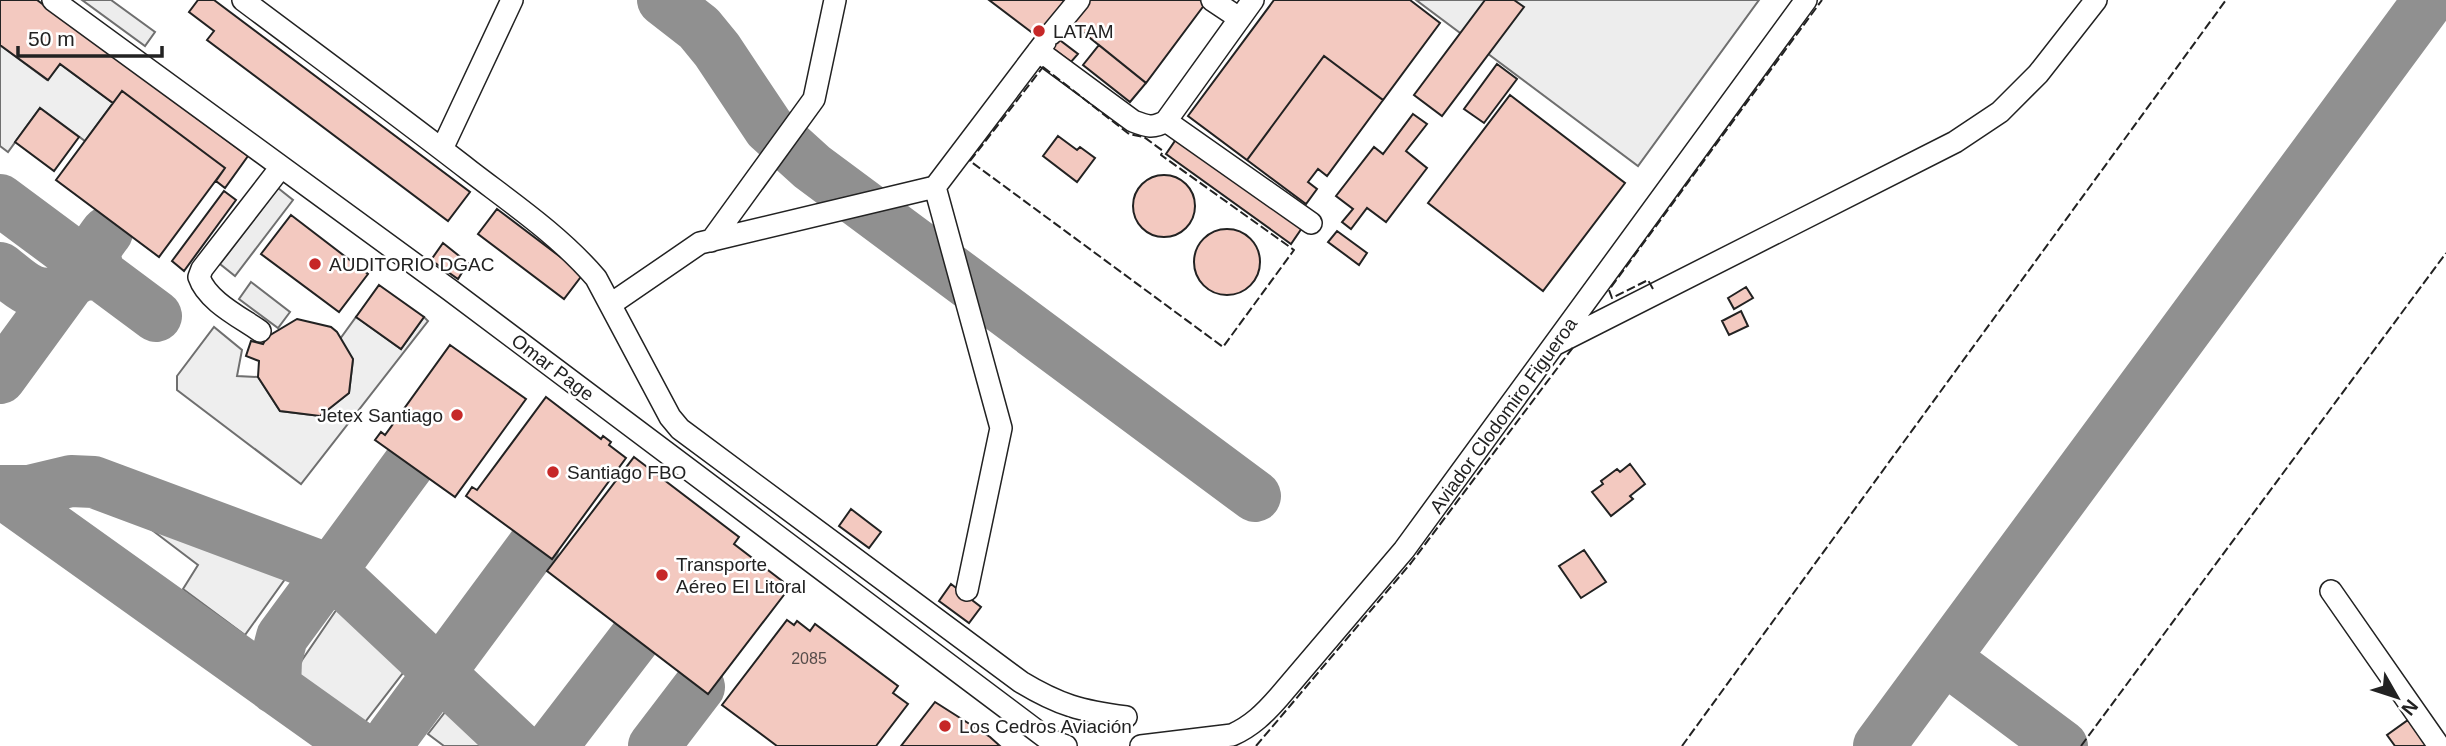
<svg xmlns="http://www.w3.org/2000/svg" width="2446" height="746" viewBox="0 0 2446 746" font-family="Arial,sans-serif">
<rect width="100%" height="100%" fill="#fff"/>
<path fill="#eee" stroke="#6f6f6f" stroke-width="2" d="M0,45L47,80L60,64L113,103L85,141L40,108L8,152L0,146Z
M356,317L401,349L424,317L428,321L301,484L177,390V376L214,327L242,350L237,376L258,377L280,411L320,416L349,393L353,360L340,339Z
M142,519L288,575L245,635L183,589L198,565L140,521Z
M339,606L406,669L362,726L296,676L298,666Z
M449,707L494,746H444L428,734Z"/>
<path fill="#ededed" stroke="#6f6f6f" stroke-width="2" d="M82,0H111L155,32L145,46Z
M1416,0H1759L1638,166Z
M278,188L293,200L235,276L220,264Z
M251,282L290,312L278,328L239,299Z"/>
<g fill="none" stroke-linecap="round" stroke-linejoin="round">
<path stroke="#909090" stroke-width="52" d="M663,0L699,28L717,50L769,128L812,167L1255,496
M0,200L156,316
M0,268C22,285 32,299 62,292
M0,378L70,282L84,274L100,275C93,254 93,250 107,232
M0,491H29L71,481L94,482L330,570L517,746
M0,491L357,746
M1944,658L2062,746
M275,688L276,660L282,637L409,464
M390,746L392,737L534,545
M552,746L635,638
M654,746L699,687
M1879,746L2429,0"/>
</g>
<path fill="#f3c9c0" stroke="#222" stroke-width="2" d="M0,0H37L248,156L225,188L216,181L225,168L122,91L113,103L60,64L48,80L0,45Z
M198,0H214L470,192L448,221L207,40L214,31L189,12Z
M989,0H1065L1044,28L1078,54L1071,62Z
M1085,0H1200L1205,4L1146,83L1069,21Z
M1274,0H1410L1440,23L1383,100L1324,56L1247,160L1188,116Z
M1485,0H1514L1524,7L1442,116L1414,95Z
M1099,45L1146,83L1130,102L1083,65Z
M1324,56L1383,100L1327,176L1318,169L1308,182L1317,189L1306,204L1247,160Z
M1497,64L1517,79L1484,123L1464,109Z
M122,91L225,168L159,257L56,180Z
M1510,95L1625,183L1543,291L1428,203Z
M40,108L79,137L54,171L15,142Z
M1413,114L1427,124L1406,151L1427,168L1386,222L1367,208L1351,229L1342,222L1353,209L1336,196L1374,147L1383,154Z
M1179,135L1304,225L1291,244L1166,154Z
M1058,136L1077,150L1080,147L1095,158L1077,182L1043,156Z
M1133 206a31 31 0 1 1 62 0a31 31 0 1 1-62 0Z
M224,191L236,200L184,271L172,261Z
M497,209L583,274L564,299L478,234Z
M291,215L368,274L339,312L261,254Z
M1194 262a33 33 0 1 1 66 0a33 33 0 1 1-66 0Z
M1337,231L1367,253L1359,265L1328,242Z
M443,243L468,263L458,279L431,260Z
M379,285L424,317L401,349L356,317Z
M1746,287L1753,298L1734,309L1728,298Z
M1741,311L1748,326L1729,335L1722,321Z
M297,319L331,327L337,332L353,359L349,393L320,416L280,411L258,377L259,361L246,356L251,341L263,344L267,337Z
M450,345L526,399L455,497L375,440L381,432L385,435Z
M546,397L601,439L603,436L611,442L609,445L626,458L552,559L466,496L472,487L477,490Z
M634,457L739,537L734,544L790,587L708,694L547,571Z
M1630,464L1645,484L1630,496L1633,499L1611,516L1592,492L1603,484L1601,481L1617,469L1620,472Z
M851,509L881,532L869,548L839,526Z
M1584,550L1606,582L1581,598L1559,566Z
M951,584L981,607L969,623L939,601Z
M787,620L794,625L797,621L810,631L815,624L898,686L893,693L908,704L876,746H777L722,705Z
M935,702L990,737L1000,746H901Z
M2408,720L2427,746H2395L2387,735Z"/>
<g fill="none" stroke-linecap="round" stroke-linejoin="round">
<defs>
<path id="minor" d="M53,0L450,290L1049,740L1066,746
M243,0C319,57 395,113 470,171C513,204 560,236 596,278L670,417L680,429L1021,682C1059,705 1081,711 1126,717
M1212,0L1239,18
M1253,0L1166,121L1311,223
M1051,34L1079,0
M1038,51L1133,121C1146,126 1153,129 1166,121
M442,149L512,0
M935,187L1001,428L967,590
M711,241L814,99L835,0
M611,304L700,243L935,187L1045,42
M260,331C240,317 207,301 199,277L202,269L281,167
M1556,344L1955,142L2000,112L2038,74L2096,0
M2331,591L2439,746
M1141,746L1232,735C1252,726 1265,713 1279,697L1404,550L1806,0"/>
</defs>
<use href="#minor" stroke="#222" stroke-width="24"/>
<use href="#minor" stroke="#fff" stroke-width="21"/>
<path stroke="#222" stroke-width="2" stroke-dasharray="9 3.5" stroke-linecap="butt" d="M1043,67L1129,134L1144,137L1163,151L1161,155L1294,250L1223,347L970,161Z
M1653,289L1648,280L1612,298L1609,290L1822,0
M1256,746L1411,563L1574,346
M1682,746L2226,0
M2081,746L2446,253"/>
</g>
<g fill="#c62828" stroke="#fff" stroke-width="2.5">
<circle cx="1039" cy="31" r="7"/>
<circle cx="315" cy="264" r="7"/>
<circle cx="457" cy="415" r="7"/>
<circle cx="553" cy="472" r="7"/>
<circle cx="662" cy="575" r="7"/>
<circle cx="945" cy="726" r="7"/>
</g>
<g text-anchor="middle" stroke-width="5" stroke-linejoin="round" paint-order="stroke">
<g font-size="16" fill="#564c4a">
<text x="809" y="664">2085</text>
</g>
<g font-size="19" fill="#222" stroke="#fff" text-anchor="start">
<text x="1053" y="38">LATAM</text>
<text x="329" y="271">AUDITORIO DGAC</text>
<text x="443" y="422" text-anchor="end">Jetex Santiago</text>
<text x="567" y="479">Santiago FBO</text>
<text x="676" y="571">Transporte<tspan x="676" dy="22">Aéreo El Litoral</tspan></text>
<text x="959" y="733">Los Cedros Aviación</text>
</g>
<g font-size="19" fill="#222" stroke="#fff">
<text transform="translate(553 367) rotate(37)" y="7">Omar Page</text>
<text transform="translate(1503 415) rotate(-54)" y="7">Aviador Clodomiro Figueroa</text>
</g>
</g>
<g transform="translate(2397 697) rotate(129)" stroke="#ffffff" stroke-width="5" paint-order="stroke">
<path d="M0-5L12 26L0 18L-12 26Z" fill="#222222"/>
<text y="-10" font-size="19" font-weight="bold" text-anchor="middle" fill="#222222">N</text>
</g>
<path d="M18 46v10h144v-10" fill="none" stroke="#222222" stroke-width="3.5"/>
<text x="28" y="46" font-size="21" fill="#222222" stroke="#ffffff" stroke-width="5" paint-order="stroke">50 m</text>
</svg>
